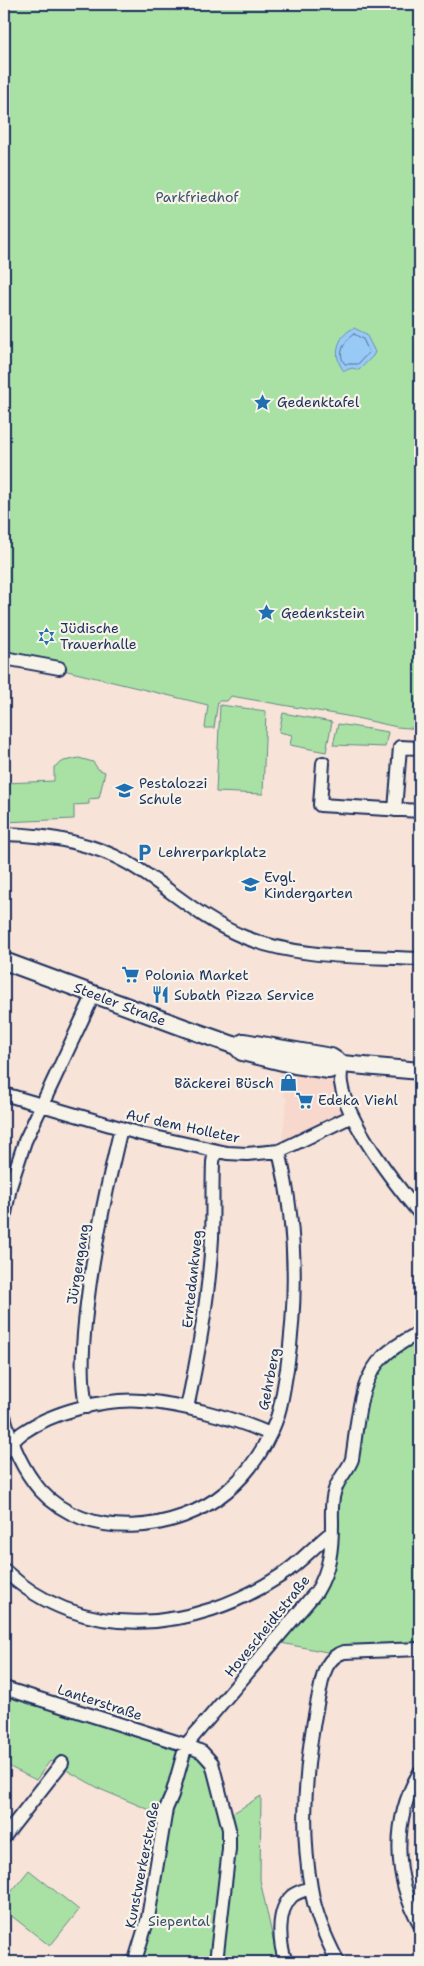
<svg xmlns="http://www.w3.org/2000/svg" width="424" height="1966" viewBox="0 0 424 1966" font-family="'Shantell Sans',sans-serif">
<rect width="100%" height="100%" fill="#f8e3d8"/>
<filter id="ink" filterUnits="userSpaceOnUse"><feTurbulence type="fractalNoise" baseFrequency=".02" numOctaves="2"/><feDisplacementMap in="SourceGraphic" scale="10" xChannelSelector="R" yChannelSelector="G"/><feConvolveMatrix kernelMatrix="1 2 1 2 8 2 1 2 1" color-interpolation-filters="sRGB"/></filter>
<g filter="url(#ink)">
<path fill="#f8d8cd" d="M282,1070L340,1083L351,1116L281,1148L287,1098L283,1096L287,1079L280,1077Z"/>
<path fill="#a9e1a5" stroke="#628882" d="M4,4H407L420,7V729L397,727L352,717L231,696L227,701H218L214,728H205L208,705L59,669L4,658Z
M220,705L266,711L263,794L216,792Z
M283,713L332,722L326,752L290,745L292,735L279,732Z
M338,724L388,732L385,747L333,745Z
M79,758L93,762L98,769L105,772L99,798L89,799V804L74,805V819L4,822V783L54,781V767L64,761Z
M420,1336V1649L337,1654L276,1642L318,1591L334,1512L376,1373L388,1359Z
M4,1688L202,1753L212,1771L225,1849L213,1962H116L131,1954L137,1945L162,1815L102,1790L50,1761L36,1780L4,1764Z
M261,1796L260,1880L276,1953L283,1962H221L230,1815Z
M29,1870L79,1910L50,1946L4,1910V1901Z"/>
<path fill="#99caf5" stroke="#678cb9" d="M354,328L366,334L375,352L373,356L359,370L352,368L344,371C332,357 337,335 354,328Z"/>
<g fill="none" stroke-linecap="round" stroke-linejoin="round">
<path stroke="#4d6d9a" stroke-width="1" d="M354,334L363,339L369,352L358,364H345C337,355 344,340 354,334Z"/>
<defs>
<path id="minor" d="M4,658L59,668
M323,763L320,805L420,811
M395,810L400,747L420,748
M4,834C46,835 91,842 128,863C169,887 198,918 244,937C299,959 362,956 420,959
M342,1064C341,1070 340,1077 341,1083C346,1121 395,1184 420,1214
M4,1094L141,1134L227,1153L247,1154L279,1151L352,1116
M4,1219L10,1187L25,1141L94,994
M86,1407C80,1373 83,1338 87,1304C94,1245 107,1186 121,1128
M187,1408C199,1352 209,1296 212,1238C213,1213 212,1188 213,1162L215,1151
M4,1416C11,1443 21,1468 40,1490C87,1542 177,1533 227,1491C245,1476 260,1456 270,1434C281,1414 283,1391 287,1369C298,1295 296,1223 279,1151
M4,1453C9,1446 15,1438 22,1433C52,1412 105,1398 142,1401C182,1404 234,1418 270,1434
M4,1570C83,1644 195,1632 280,1576C299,1564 314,1546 332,1532
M4,1688L186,1745L202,1752L212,1763L229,1829V1849L216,1962
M420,1772C392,1818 393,1877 420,1924
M4,1837L62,1763
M136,1962V1957L148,1918L166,1809L172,1795L186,1745L317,1591C330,1569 332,1548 332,1524C332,1513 331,1503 334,1493C337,1479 348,1471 352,1459C358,1425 357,1381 384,1356C394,1346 408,1339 420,1332
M286,1962C279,1944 276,1911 292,1896C297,1892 305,1890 311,1888
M338,1962C326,1939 315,1914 311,1888C300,1827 306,1759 318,1699C321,1688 322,1675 327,1666C331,1659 337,1654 344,1652L420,1649"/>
<path id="major" d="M4,961L185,1028L236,1046L242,1052L295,1065L329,1070L342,1064
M236,1046L244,1042L331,1057L342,1064L420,1071"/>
</defs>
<use href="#minor" stroke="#1b2f5e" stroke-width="16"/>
<use href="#major" stroke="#1b2f5e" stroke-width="20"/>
<use href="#minor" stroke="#f7f3e8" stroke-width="12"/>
<use href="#major" stroke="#f7f3e8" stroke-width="16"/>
</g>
</g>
<defs>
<symbol id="sight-bare" viewBox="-9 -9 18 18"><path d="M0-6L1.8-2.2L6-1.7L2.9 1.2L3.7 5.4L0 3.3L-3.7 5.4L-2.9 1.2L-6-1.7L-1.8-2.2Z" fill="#1f6fb2" stroke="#f7f3e8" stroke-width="2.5" paint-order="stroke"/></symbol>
<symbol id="synagogue-bare" viewBox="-9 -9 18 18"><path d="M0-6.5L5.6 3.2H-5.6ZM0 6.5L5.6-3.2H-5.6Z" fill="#1f6fb2" stroke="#f7f3e8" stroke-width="2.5" paint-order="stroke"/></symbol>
<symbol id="school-bare" viewBox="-9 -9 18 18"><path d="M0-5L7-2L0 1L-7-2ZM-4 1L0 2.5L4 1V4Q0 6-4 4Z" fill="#1f6fb2" stroke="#f7f3e8" stroke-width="2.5" paint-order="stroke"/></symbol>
<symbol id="parking-bare" viewBox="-9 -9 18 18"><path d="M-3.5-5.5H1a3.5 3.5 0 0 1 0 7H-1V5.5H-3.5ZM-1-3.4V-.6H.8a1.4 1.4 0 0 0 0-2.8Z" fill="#1f6fb2" stroke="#f7f3e8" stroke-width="2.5" paint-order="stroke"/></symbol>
<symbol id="supermarket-bare" viewBox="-9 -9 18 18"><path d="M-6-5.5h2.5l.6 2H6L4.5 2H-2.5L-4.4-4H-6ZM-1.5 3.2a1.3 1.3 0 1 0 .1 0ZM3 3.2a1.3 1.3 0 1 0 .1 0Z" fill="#1f6fb2" stroke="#f7f3e8" stroke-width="2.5" paint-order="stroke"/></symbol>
<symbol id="restaurant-bare" viewBox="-9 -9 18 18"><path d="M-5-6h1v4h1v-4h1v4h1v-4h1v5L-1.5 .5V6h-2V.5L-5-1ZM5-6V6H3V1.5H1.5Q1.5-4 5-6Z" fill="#1f6fb2" stroke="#f7f3e8" stroke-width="2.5" paint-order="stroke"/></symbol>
<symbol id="shop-bare" viewBox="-9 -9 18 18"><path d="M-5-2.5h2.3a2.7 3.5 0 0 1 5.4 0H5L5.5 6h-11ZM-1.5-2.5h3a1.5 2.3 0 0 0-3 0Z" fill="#1f6fb2" stroke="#f7f3e8" stroke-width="2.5" paint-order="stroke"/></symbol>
</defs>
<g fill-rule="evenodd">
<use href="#sight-bare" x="250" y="390" width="25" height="25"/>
<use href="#sight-bare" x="254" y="600" width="25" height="25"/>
<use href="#synagogue-bare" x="34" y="624" width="25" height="25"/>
<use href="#school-bare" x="112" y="778" width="25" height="25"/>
<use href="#parking-bare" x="132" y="840" width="25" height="25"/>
<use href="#school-bare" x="238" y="872" width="25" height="25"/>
<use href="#supermarket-bare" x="118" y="962" width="25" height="25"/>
<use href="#restaurant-bare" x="148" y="982" width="25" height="25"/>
<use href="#shop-bare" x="276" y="1070" width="25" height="25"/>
<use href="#supermarket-bare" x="292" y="1088" width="25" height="25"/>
</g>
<g text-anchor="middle" stroke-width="4.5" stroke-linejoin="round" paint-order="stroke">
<g font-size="14" fill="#37536c" stroke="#f7f3e8">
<text x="197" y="202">Parkfriedhof</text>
<text x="179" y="1926">Siepental</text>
</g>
<g font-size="14" fill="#1b2f5e" stroke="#f7f3e8" text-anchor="start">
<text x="277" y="407">Gedenktafel</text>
<text x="281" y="618">Gedenkstein</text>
<text x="60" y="633">Jüdische<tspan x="60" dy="16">Trauerhalle</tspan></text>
<text x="139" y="788">Pestalozzi<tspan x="139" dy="16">Schule</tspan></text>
<text x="158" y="857">Lehrerparkplatz</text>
<text x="264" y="882">Evgl.<tspan x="264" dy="16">Kindergarten</tspan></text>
<text x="145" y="980">Polonia Market</text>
<text x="174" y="1000">Subath Pizza Service</text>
<text x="274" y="1088" text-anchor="end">Bäckerei Büsch</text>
<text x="318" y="1105">Edeka Viehl</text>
</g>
<g font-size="14" fill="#1b2f5e" stroke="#f7f3e8">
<text transform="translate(120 1004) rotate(21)" y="5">Steeler Straße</text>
<text transform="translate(183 1126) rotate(12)" y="5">Auf dem Holleter</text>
<text transform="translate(78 1264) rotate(-81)" y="5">Jürgengang</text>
<text transform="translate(192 1279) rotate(-84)" y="5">Erntedankweg</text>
<text transform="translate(269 1379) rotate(-79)" y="5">Gehrberg</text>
<text transform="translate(267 1626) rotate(-51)" y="5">Hovescheidtstraße</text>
<text transform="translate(100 1702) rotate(18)" y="5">Lanterstraße</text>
<text transform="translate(142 1865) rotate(-79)" y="5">Kunstwerkerstraße</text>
</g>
</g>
<rect width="424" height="1966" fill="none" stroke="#f7f3e8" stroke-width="20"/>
<rect x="10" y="10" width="404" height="1946" fill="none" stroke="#1b2f5e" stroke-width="2" filter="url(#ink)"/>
</svg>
